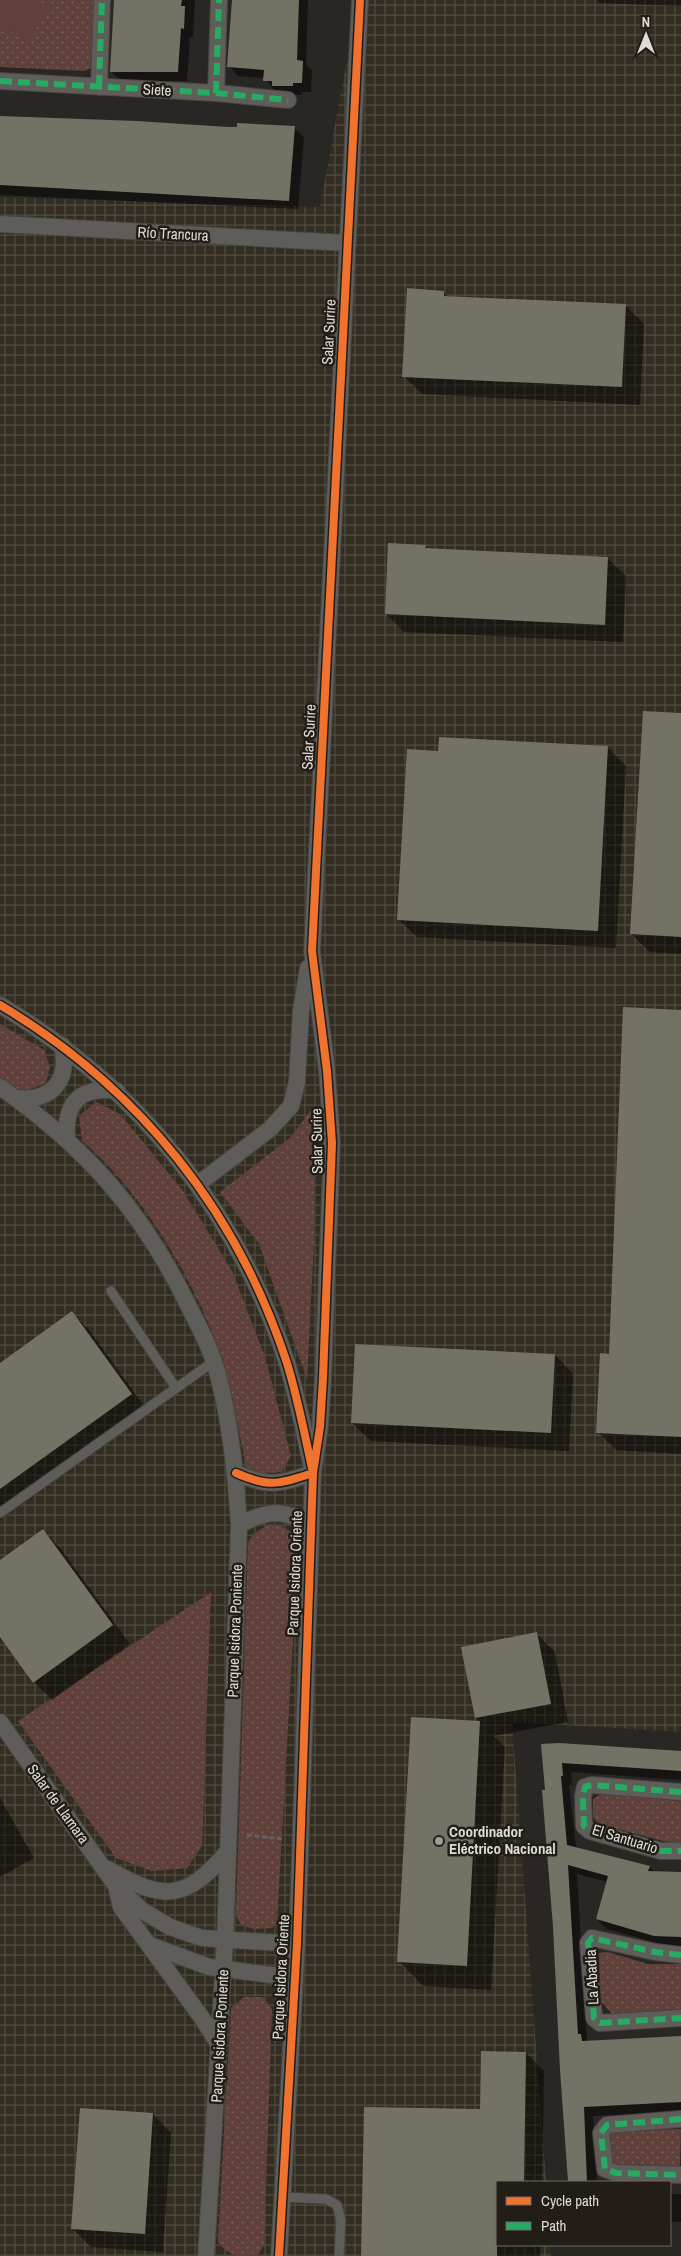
<svg xmlns="http://www.w3.org/2000/svg" width="681" height="2256" viewBox="0 0 681 2256" font-family="'Archivo Narrow',sans-serif">
<defs>
<pattern id="industrial-grid" width="8" height="8" patternUnits="userSpaceOnUse" patternTransform="scale(1.25)"><rect width="8" height="8" fill="#332d21"/><path d="M0 4h8M4 0v8" fill="none" stroke="#504b40"/></pattern>
<pattern id="grass-dots" width="8" height="8" patternUnits="userSpaceOnUse" patternTransform="scale(1.25)"><rect width="8" height="8" fill="#60403a"/><path d="M2 2h.1M6 6h.1" fill="none" stroke="#765b56" stroke-width="1.8" stroke-linecap="round"/></pattern>
</defs>
<rect width="100%" height="100%" fill="#292723"/>
<path fill="url(#industrial-grid)" d="M358,0H681V1732L512,1722L546,2182H497V2245H550L551,2256H0V197L320,207Z"/>
<path fill="url(#grass-dots)" d="M0,0H95L91,68L84,71L0,67Z
M0,1024L44,1050L50,1067L46,1082C27,1093 19,1092 0,1081Z
M96,1102L120,1114L183,1191L232,1271L265,1357L291,1456L282,1472L261,1473L247,1468C238,1431 233,1392 221,1356C195,1281 143,1192 82,1141L79,1116Z
M314,1106V1241L307,1379L259,1244L220,1192L291,1137Z
M268,1525L281,1526L294,1534L298,1549L277,1923L272,1928L254,1929L241,1925L236,1914L248,1543L253,1534Z
M211,1592L202,1846L187,1868L152,1871L116,1858L18,1721Z
M601,1794L681,1801V1843H671L598,1824L593,1817V1799Z
M608,1952L648,1964H681V2011L612,2014L600,2000L599,1953Z
M244,1997H263L272,2009L264,2245L258,2255L255,2256C237,2256 228,2256 218,2242L231,2008Z
M681,2129L680,2166L675,2169L618,2165L609,2160V2131Z"/>
<path fill="#60403a" d="M0,0H37L49,7L28,42L0,25Z"/>
<path fill="#0007" d="M115,0H195L193,37H190L187,81H120L111,71Z
M232,0H308L306,65L312,71L311,92H302V95H283L274,90L265,78L238,76L229,66Z
M597,0H681V6L599,3Z
M0,117L228,128H294L304,137L298,209L0,195Z
M443,292L449,297L626,306L644,324L640,405L422,394L404,376Z
M425,547L428,549L607,558L626,576L623,642L404,632L386,614Z
M681,714V954L650,952L631,934Z
M440,738L608,748L626,766L616,948L417,937L398,919L439,752Z
M681,1011V1454L616,1450L598,1432L611,1355Z
M72,1313L90,1331L149,1413L0,1520V1364Z
M555,1355L573,1374L569,1451L371,1441L352,1423Z
M43,1531L61,1549L130,1644L52,1700L34,1682L0,1635V1562Z
M537,1634L555,1652L568,1722L494,1736L505,1747L491,1990L423,1986L399,1961L412,1719L481,1722L476,1718L463,1648Z
M543,1745L681,1753V1780L571,1772L572,1785H569L576,1848L649,1867L655,1872L681,1873V1946L664,1945L607,1929L597,1919L608,1882L577,1874L587,2041L681,2038V2112L593,2116L597,2182H568Z
M0,1798L34,1858L0,1877Z
M526,2053L544,2071L542,2182H497V2245H541L540,2256H363Z
M153,2114L171,2133L163,2252L91,2247L73,2229Z
M670,2194H681V2222H670Z"/>
<path fill="#737264" d="M114,0H182L181,6H185L184,29L181,28L178,72H110Z
M232,0H299L297,60L303,61L302,83H293V86H272V81H263L264,70L227,67Z
M0,116L137,121L228,127H237V123L295,126L289,201L0,185Z
M407,288L444,291V296L626,304L622,387L402,377Z
M388,543L426,545L425,548L608,557L605,625L385,614Z
M643,711L681,713V937L630,934Z
M439,737L608,746L598,931L397,920L407,749L438,751Z
M623,1007L681,1010V1437L596,1433L600,1353L609,1354Z
M72,1311L132,1394L0,1489V1363Z
M355,1344L555,1354L551,1433L351,1423Z
M43,1529L113,1625L33,1683L0,1637V1560Z
M537,1632L551,1704L475,1718L461,1647Z
M411,1717L480,1721L467,1966L397,1962Z
M559,1743L681,1751V1771L562,1763L563,1776H561L567,1845L650,1866L648,1871L681,1872V1937L654,1936L596,1919L608,1876L568,1865L578,2034H581L582,2041L681,2036V2102L584,2107L587,2182H568L560,2070L553,1927L542,1790H545L541,1744Z
M481,2051L526,2052L524,2182H497V2256H361L364,2107L480,2109Z
M80,2108L153,2113L145,2234L71,2229Z"/>
<g fill="none" stroke-linecap="round" stroke-linejoin="round">
<defs>
<path id="service" d="M111,1291L176,1388
M0,1513L213,1362
M282,2197L326,2199L337,2205L341,2220L339,2256"/>
<path id="minor" d="M0,81L216,93L288,100
M99,87L102,0
M216,93L219,0
M0,224L347,243
M0,1005C138,1087 237,1210 287,1363C298,1399 305,1436 313,1473L297,1944L279,2256
M0,1087C86,1148 142,1210 188,1305C200,1328 213,1353 219,1379C231,1427 236,1475 239,1525L225,1941L206,2256
M16,1098C53,1102 70,1080 62,1045
M67,1139C64,1102 81,1086 117,1091
M198,1184L270,1129L291,1106L297,1082L301,1010L308,968
M236,1473C270,1488 279,1484 313,1473L320,1427L323,1378L332,1143L327,1071L312,951L360,0
M239,1525C270,1509 279,1510 311,1523
M0,1722L116,1886L143,1911L170,1927L202,1938L297,1944
M681,1792L592,1785L585,1787L583,1796L584,1826L590,1831L661,1851H681
M108,1869C163,1901 185,1902 228,1851
M116,1886L121,1907L202,2018L219,2045
M150,1945L209,1967L295,1978
M681,1955L655,1952L592,1938L588,1943L594,2018L600,2023L681,2018
M681,2119L607,2125L601,2133L605,2169L616,2173L681,2175"/>
</defs>
<use href="#service" stroke="#474541" stroke-width="11"/>
<use href="#minor" stroke="#474541" stroke-width="18"/>
<path stroke="#63625e" stroke-width="3" stroke-dasharray="5 2.5" stroke-linecap="butt" d="M247,1835L283,1839"/>
<use href="#service" stroke="#5f5d5a" stroke-width="9"/>
<use href="#minor" stroke="#5f5d5a" stroke-width="16"/>
<path stroke="#26ab63" stroke-width="6" stroke-dasharray="12 6" stroke-linecap="butt" d="M0,81L216,93L288,100
M99,87L102,0
M216,93L219,0
M681,1792L592,1785L585,1787L583,1796L584,1826L590,1831L661,1851H681
M681,1955L655,1952L592,1938L588,1943L594,2018L600,2023L681,2018
M681,2119L607,2125L601,2133L605,2169L616,2173L681,2175"/>
<defs>
<path id="cycleway" d="M0,1005C138,1087 237,1210 287,1363C298,1399 305,1436 313,1473L297,1944L279,2256
M236,1473C270,1488 279,1484 313,1473L320,1427L323,1378L332,1143L327,1071L312,951L360,0"/>
</defs>
<use href="#cycleway" stroke="#221e17" stroke-width="11"/>
<use href="#cycleway" stroke="#ef722f" stroke-width="8"/>
</g>
<circle fill="#9f9d98" stroke="#221e17" stroke-width="2" cx="439" cy="1841" r="5"/>
<g text-anchor="middle" stroke-width="5" stroke-linejoin="round" paint-order="stroke">
<g font-size="15" fill="#dfdcd7" stroke="#221e17">
<text transform="translate(157 90) rotate(3)" y="5">Siete</text>
<text transform="translate(173 234) rotate(3)" y="5">Río Trancura</text>
<text transform="translate(329 332) rotate(-87)" y="5">Salar Surire</text>
<text transform="translate(309 737) rotate(-87)" y="5">Salar Surire</text>
<text transform="translate(317 1141) rotate(-91)" y="5">Salar Surire</text>
<text transform="translate(295 1573) rotate(-88)" y="5">Parque Isidora Oriente</text>
<text transform="translate(235 1631) rotate(-88)" y="5">Parque Isidora Poniente</text>
<text transform="translate(58 1804) rotate(54)" y="5">Salar de Llamara</text>
<text transform="translate(625 1839) rotate(17)" y="5">El Santuario</text>
<text transform="translate(281 1977) rotate(-87)" y="5">Parque Isidora Oriente</text>
<text transform="translate(592 1977) rotate(-93)" y="5">La Abadia</text>
<text transform="translate(220 2036) rotate(-87)" y="5">Parque Isidora Poniente</text>
</g>
<g font-size="15" font-weight="bold" fill="#dfdcd7" stroke="#221e17" text-anchor="start">
<text x="449" y="1837">Coordinador<tspan x="449" dy="17">Eléctrico Nacional</tspan></text>
</g>
</g>
<rect x="496" y="2181" width="175" height="65" fill="#221e17" stroke="#6e6a64"/>
<rect x="506" y="2197" width="25" height="8" fill="#ef722f" stroke="#6e6a64"/>
<text x="541" y="2206" font-size="15" fill="#dfdcd7">Cycle path</text>
<rect x="506" y="2222" width="25" height="8" fill="#26ab63" stroke="#6e6a64"/>
<text x="541" y="2231" font-size="15" fill="#dfdcd7">Path</text>
<g transform="translate(646 35)" stroke="#221e17" stroke-width="4" paint-order="stroke">
<path d="M0-4L9 19L0 12L-9 19Z" fill="#dfdcd7"/>
<text y="-8" font-size="14" font-weight="bold" text-anchor="middle" fill="#dfdcd7">N</text>
</g>
</svg>
